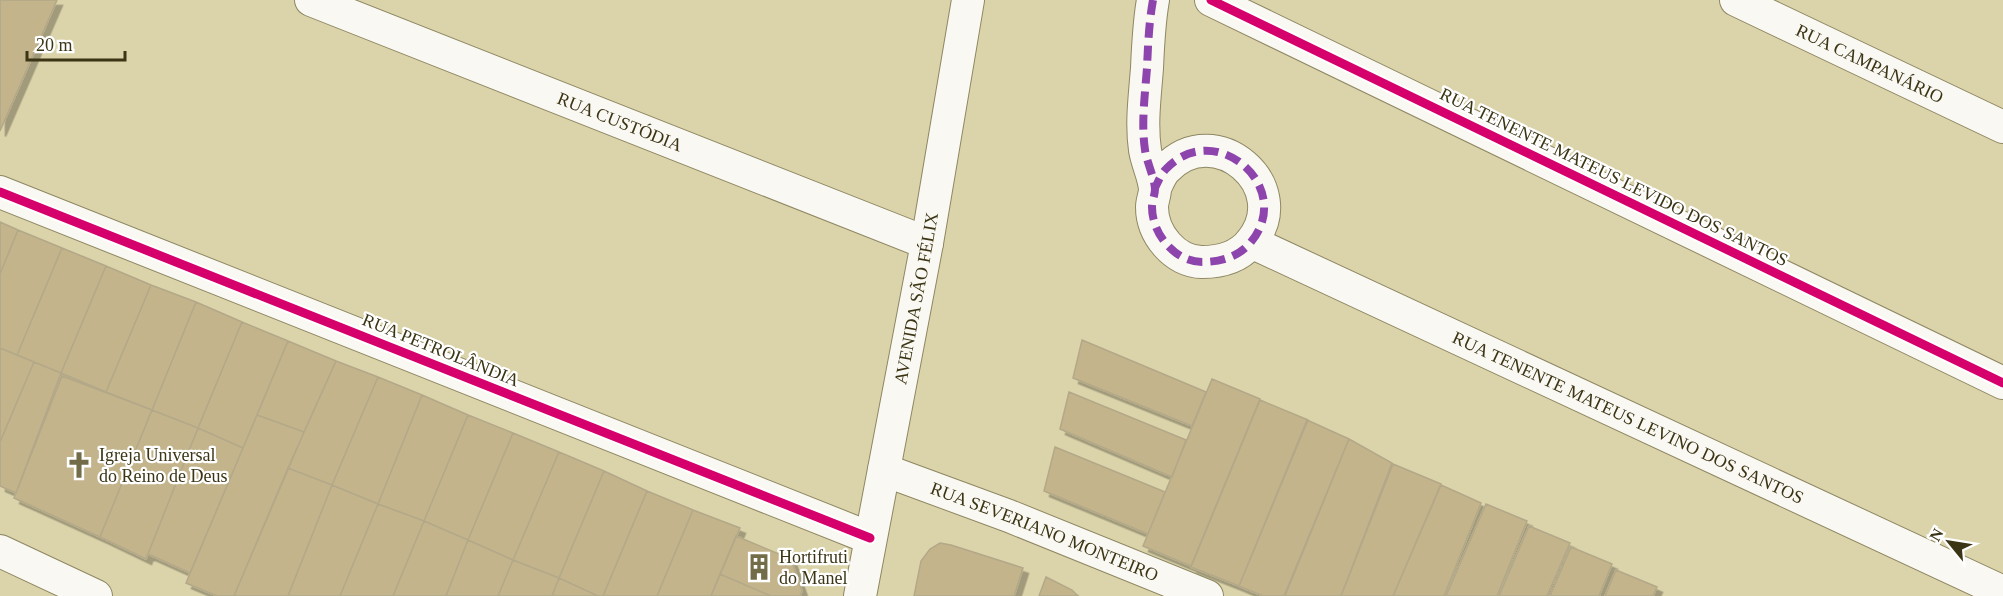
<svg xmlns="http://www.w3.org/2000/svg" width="2003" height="596" viewBox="0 0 2003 596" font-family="Georgia,serif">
<defs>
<filter id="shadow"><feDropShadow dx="5.5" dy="5.5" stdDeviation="0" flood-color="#0004"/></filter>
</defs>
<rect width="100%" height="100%" fill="#dbd3a9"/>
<path fill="#c3b48b" stroke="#b3a888" stroke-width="1.5" filter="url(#shadow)" d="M0,0H57L0,131Z
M0,222L18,230L0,274Z
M18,230L62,248L17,355L0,348V274Z
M62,248L106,266L61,373L17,355Z
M106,266L151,285L106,392L61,373Z
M151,285L196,302L152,410L106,392Z
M196,302L242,322L198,428L152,410Z
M242,322L288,341L243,448L198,428Z
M1082,340L1206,392L1192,426L1073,378Z
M288,341L336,361L304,432L257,415Z
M0,348L34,362L0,442Z
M336,361L378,377L332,485L288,468Z
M34,362L61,373L16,493L0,486V442Z
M62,376L152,410L100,537L14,498Z
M378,377L422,395L378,504L332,485Z
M1212,379L1260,399L1191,566L1143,546Z
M1069,392L1186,440L1172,477L1060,429Z
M422,395L468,415L424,521L378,504Z
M1260,400L1308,420L1239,586L1191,567Z
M152,410L198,428L146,559L100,537Z
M257,415L304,432L234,596H217L186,583Z
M468,415L513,433L468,540L424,521Z
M1307,420L1349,439L1284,596H1263L1239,586Z
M198,428L243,448L190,573L148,554Z
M513,433L559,452L513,560L468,540Z
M1349,439L1392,463L1341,596H1285Z
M1055,447L1165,492L1148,534L1044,491Z
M559,452L604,471L559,578L513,560Z
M1393,464L1441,484L1393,596H1341Z
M288,468L332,485L288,596H234Z
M604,471L647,491L603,596H598L559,578Z
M332,485L378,504L340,596H288Z
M1441,485L1481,503L1444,596H1393Z
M647,491L693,510L657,596H603Z
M378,504L424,521L393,596H340Z
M1486,504L1527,521L1497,596H1446Z
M693,510L740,528L711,596H657Z
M424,521L468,540L446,596H393Z
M1529,526L1570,543L1547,596H1499Z
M736,536L791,559L802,591L800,596H771L720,574Z
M468,540L513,560L498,596H446Z
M940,543L951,545L1023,568L1014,596H914L921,561L930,549Z
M1571,547L1612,564L1599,596H1550Z
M513,560L559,578L552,596H498Z
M1616,570L1657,587L1653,596H1605Z
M720,574L771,596H711Z
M1046,577L1072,590L1078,596H1039Z
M559,578L598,596H552Z"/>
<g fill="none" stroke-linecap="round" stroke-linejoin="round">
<defs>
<g id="minor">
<path id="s1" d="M311,0L927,243"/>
<path d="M1153,0C1149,22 1148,45 1147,68C1145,95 1141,123 1145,150C1147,163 1154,176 1155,189C1155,195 1152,201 1152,207C1152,234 1175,262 1202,262C1220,262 1239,257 1251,242C1296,187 1215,117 1166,169C1161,174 1158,182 1155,188"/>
<path d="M1211,0L2003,383"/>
<path id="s2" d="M1736,0L2003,127"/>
<path d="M0,192L870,538"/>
<path id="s3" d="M1251,242L2003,592"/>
<path id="s4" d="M884,470L1009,516L1207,596"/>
<path d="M0,551L96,596"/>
<path id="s5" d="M860,596L927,243L968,0"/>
</g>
</defs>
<use href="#minor" stroke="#8d8763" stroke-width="34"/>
<use href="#minor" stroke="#faf8f2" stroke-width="32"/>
<path stroke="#8e44ad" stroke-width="8" stroke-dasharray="15 8" stroke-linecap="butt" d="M1153,0C1149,22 1148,45 1147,68C1145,95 1141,123 1145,150C1147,163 1154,176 1155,189C1155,195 1152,201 1152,207C1152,234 1175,262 1202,262C1220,262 1239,257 1251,242C1296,187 1215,117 1166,169C1161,174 1158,182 1155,188"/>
<defs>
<path id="cycleway" d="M1211,0L2003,383
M0,192L870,538"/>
</defs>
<use href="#cycleway" stroke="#fff" stroke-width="13"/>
<use href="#cycleway" stroke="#d6006c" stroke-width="9"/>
</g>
<defs>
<symbol id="church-bare" viewBox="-9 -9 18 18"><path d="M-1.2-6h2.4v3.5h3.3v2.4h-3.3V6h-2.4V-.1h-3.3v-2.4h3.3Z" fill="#736c49" stroke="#fff" stroke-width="2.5" paint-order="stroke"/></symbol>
<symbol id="building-bare" viewBox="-9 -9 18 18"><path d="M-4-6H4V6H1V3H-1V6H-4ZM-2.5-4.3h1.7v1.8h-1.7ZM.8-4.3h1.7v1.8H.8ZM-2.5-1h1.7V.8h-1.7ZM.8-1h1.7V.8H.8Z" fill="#736c49" stroke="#fff" stroke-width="2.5" paint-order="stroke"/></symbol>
</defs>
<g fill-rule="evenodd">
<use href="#church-bare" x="60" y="446" width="38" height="38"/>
<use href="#building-bare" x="740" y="548" width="38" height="38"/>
</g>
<g text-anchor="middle" stroke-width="4.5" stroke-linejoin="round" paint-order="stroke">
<g font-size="18" fill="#3b3515" stroke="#fff">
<text dy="6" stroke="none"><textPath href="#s2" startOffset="148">RUA CAMPANÁRIO</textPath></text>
<text dy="6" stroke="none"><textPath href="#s1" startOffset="332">RUA CUSTÓDIA</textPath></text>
<text transform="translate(1614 177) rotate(26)" y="6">RUA TENENTE MATEUS LEVIDO DOS SANTOS</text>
<text dy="6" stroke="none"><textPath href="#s5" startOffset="303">AVENIDA SÃO FÉLIX</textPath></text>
<text transform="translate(441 350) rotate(22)" y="6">RUA PETROLÂNDIA</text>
<text dy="6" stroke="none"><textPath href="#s3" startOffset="416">RUA TENENTE MATEUS LEVINO DOS SANTOS</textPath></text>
<text dy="6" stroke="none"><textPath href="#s4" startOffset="172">RUA SEVERIANO MONTEIRO</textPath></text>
</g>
<g font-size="18" fill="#3b3515" stroke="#fff" text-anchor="start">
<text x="99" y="461">Igreja Universal<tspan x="99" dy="21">do Reino de Deus</tspan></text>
<text x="779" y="563">Hortifruti<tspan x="779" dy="21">do Manel</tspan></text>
</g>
</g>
<g transform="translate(1949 542) rotate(300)" stroke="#ffffff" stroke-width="4.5" paint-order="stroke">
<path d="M0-4.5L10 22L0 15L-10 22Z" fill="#3b3515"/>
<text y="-9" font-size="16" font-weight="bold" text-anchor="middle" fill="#3b3515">N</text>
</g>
<path d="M27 51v9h98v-9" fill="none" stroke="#3b3515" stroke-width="3"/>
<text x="36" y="51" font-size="18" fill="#3b3515" stroke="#ffffff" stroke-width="4.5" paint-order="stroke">20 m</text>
</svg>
